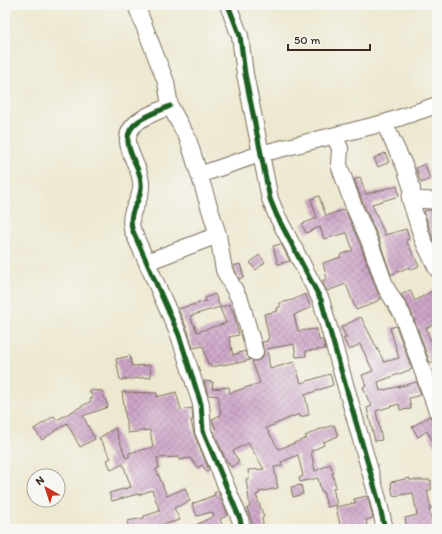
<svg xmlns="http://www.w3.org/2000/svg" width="442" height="534" viewBox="0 0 442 534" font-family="Itim,sans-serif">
<defs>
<pattern id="building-cross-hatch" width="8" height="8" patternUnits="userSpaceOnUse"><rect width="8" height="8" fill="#cea6c8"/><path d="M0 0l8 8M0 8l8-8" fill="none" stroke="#a887a2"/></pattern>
</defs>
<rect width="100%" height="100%" fill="#f6f6f2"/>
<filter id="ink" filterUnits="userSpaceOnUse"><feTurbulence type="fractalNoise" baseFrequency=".025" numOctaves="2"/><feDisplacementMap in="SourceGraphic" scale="8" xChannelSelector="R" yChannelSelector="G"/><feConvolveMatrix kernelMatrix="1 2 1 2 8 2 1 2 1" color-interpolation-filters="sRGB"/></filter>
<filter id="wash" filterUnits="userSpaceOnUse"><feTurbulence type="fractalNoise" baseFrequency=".012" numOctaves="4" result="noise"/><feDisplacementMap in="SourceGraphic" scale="16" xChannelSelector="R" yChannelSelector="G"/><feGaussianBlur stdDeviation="0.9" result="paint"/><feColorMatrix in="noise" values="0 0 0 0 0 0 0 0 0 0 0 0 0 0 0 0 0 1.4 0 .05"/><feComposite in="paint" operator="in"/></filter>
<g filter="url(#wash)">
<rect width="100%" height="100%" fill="#ede8d0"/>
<g id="blocks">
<path fill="url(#building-cross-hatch)" d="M385,153L389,162L378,167L374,158Z
M425,164L430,179L421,183L416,168Z
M360,177L366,194L397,186L399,196L372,204L385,235L406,229L409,239L406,240L419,266L410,270L409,267L391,275L378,237L363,203L354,180Z
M319,196L326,216L345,209L360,244L377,291L381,299L367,306L356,310L346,284L327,291L322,281L327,279L323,263L341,257L340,255L353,250L347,233L324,239L320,227L306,233L302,224L317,218L311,199Z
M428,210H431L435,227H437V239L434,240L432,236L424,211Z
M281,244L290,261L278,264L273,246Z
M259,255L265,262L256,270L250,263Z
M240,264L244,277L239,279L233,266Z
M437,288V323L426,328L434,351L437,350V360L430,363L411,311L401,295L410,290L415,301Z
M215,294L220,307L190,316L197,332L226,323L220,308L229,304L234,314L239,335L229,337L233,355L245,351L250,360L238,363V362L211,367L210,363L208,364L203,346L193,348L188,331L178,309L206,301L205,298Z
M305,294L311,307L294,315L298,331L317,329L319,340H323L325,349L306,351V356L296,357L294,344L267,349L270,369L294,362L301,383L330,374L333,385L305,395L309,415L300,417L299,414L266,428L279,449L307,438L305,436L318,430L334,425L338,436L323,442L324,445L311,451L315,471L330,464L334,473H332L336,487L333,488L337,505L327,507L323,491H321L318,478L300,482L299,478L303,476L298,455L281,462L282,466L274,467L278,488L259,492V494L256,495L264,517L262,518L264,529H254L247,508L250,507L246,479L249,478L248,470L264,469L248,443L233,451L239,462L231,467L225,458L214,432L216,430L212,419L221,415L218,396L208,395L204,381L213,382L212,389L229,387L230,393L260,383L252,361H257L262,358L264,354L262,342L268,341L267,339L269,338L264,314L278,311L277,308L280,307V303L293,300Z
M361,317L384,362L399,358L390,328L396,326L412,369L378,382L380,391L417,382L421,395L409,398L411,409L400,410L399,404L376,411L382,440L375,441L367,408L372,406L370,402H369L363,387L366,386L362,375L373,371L360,344L349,350L343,338H347L341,327Z
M130,356L132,366L150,365L151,377L120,380L116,359Z
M89,390L102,391L108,407L83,416L95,439L80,447L67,423L42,440L34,429L54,416L57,420L91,401L90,399L93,398Z
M122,392L157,393V397L176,392L181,410L192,408L193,420H191L194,434L209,470L207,472L202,465L198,468L190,458L179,460V457L157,458L159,468L156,469L167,496L185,488L190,501L174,508L180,520L147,529H129L127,521L144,518V516L160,511L152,490L138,495V494L112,501L109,493L131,487L123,464L111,470L107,460L111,458L99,438L115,428L126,458L129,457V453L153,447L150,430L128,433Z
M429,416L431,418L437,420V450L427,431L418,437L412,427Z
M410,478V480H431V490H427L431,509H429L433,526L421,529H407L405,518L417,515L413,493L393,496L391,482Z
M301,485L303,494L293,497L291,487Z
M218,491L228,515L220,519L223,529H188L214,516L212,512L197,516L192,504L215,495L214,493Z
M367,496L373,518L366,520L368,529H341L336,507L355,503L354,499Z"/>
</g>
</g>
<g filter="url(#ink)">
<use href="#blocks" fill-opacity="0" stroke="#796c5c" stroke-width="1"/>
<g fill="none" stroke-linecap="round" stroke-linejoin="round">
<defs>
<path id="minor" d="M136,5L166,82L170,106L188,139L218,235L224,270L241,302L255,352
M228,5L240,36L245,74L270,199L277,216L321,300L378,499L385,529
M170,106C156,113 126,120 128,141C128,148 132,155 134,161C138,169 142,179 141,188C140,205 128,208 132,229L179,335L201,404L203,431L240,519L242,529
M384,123L405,167L412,189L410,199L423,240L437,269
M334,136L340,148L339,165L354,207L369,240L386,288L402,314L437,411
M199,175L260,154L384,123L437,105
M410,199L437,201
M147,262L218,235"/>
</defs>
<use href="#minor" stroke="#796c5c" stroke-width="18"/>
<use href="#minor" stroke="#fff" stroke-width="16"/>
<defs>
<path id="cycleway" d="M228,5L240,36L245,74L270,199L277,216L321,300L378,499L385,529
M170,106C156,113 126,120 128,141C128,148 132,155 134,161C138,169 142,179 141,188C140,205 128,208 132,229L179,335L201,404L203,431L240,519L242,529"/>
</defs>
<use href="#cycleway" stroke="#f6f6f2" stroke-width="8"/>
<use href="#cycleway" stroke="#1b5e20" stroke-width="5"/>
</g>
</g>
<rect width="442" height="534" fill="none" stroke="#f6f6f2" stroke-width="20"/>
<g transform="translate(46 488) rotate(321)"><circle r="19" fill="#f6f6f2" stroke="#aba49d"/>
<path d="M0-3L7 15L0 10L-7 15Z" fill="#c8321e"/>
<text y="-6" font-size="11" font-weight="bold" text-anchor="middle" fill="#3b2a1e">N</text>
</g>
<path d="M288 44v6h82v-6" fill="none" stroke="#3b2a1e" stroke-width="2"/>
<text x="294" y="44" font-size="12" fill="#3b2a1e" stroke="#f6f6f2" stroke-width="3" paint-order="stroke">50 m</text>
</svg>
